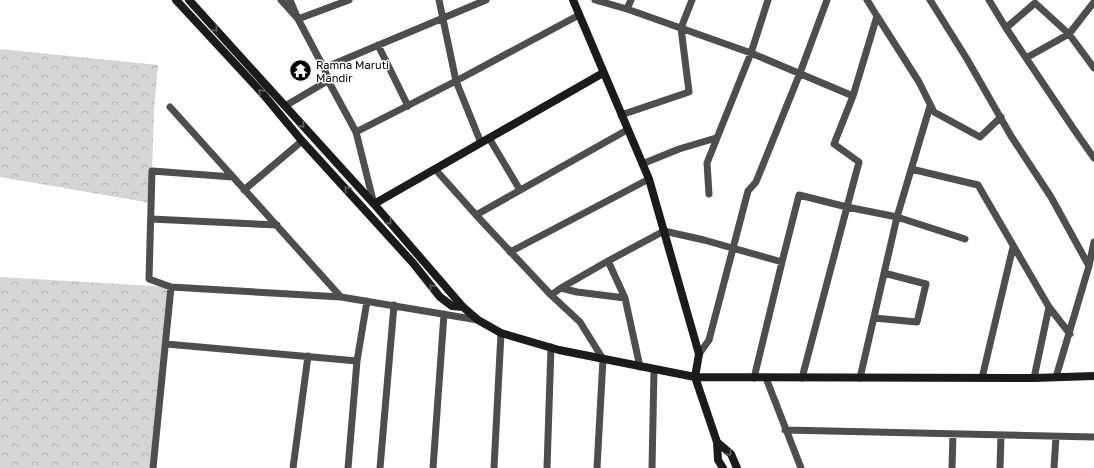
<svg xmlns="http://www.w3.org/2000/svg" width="1094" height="468" viewBox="0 0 1094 468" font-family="'Golos Text',sans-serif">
<defs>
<pattern id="forest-crowns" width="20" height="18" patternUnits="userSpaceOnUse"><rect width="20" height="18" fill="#d5d5d5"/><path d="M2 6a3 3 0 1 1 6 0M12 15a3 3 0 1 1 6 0" fill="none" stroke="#b5b5b5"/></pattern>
</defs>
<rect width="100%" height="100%" fill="#fff"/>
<path fill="url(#forest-crowns)" d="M0,49L158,65L154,110L151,203L0,177Z
M0,277L171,287L156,468H0Z"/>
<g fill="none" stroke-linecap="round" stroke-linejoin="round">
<path stroke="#4e4e4e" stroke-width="7" d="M281,0L298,19L349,0
M290,0L298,19L324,68L330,84L356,132L374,204
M439,0L456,81L481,143
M595,0L627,9L751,53L853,96L877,16L919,82L934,112L980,137L1001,117
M867,0L877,16
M930,0L967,59L1011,136L1051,197L1089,266
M989,0L1006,28L1035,3L1069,34L1094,68
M627,9L631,0
M1006,28L1073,128L1094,158
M378,45L408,106
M1026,58L1069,34L1094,2
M324,68L486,0
M285,106L329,80
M170,107L341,297L478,320
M621,115L689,92L681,28L692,0
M356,132L456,81L579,15
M489,138L520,190
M642,164L679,149L716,138
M435,169L476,215L551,295L580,322L603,359L597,468
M911,169L978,185L1049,307L1034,378
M244,190L302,141
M709,194L707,163L751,53L768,0
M476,215L627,130
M151,219L277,225
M510,252L649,179
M171,287L149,279L152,171L233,177
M561,288L608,261
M551,295L561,288L577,292L625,298L608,261L664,231L704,240L782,262L799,195L847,207L859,162L834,144L853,96
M625,298L640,367
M1049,307L1070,334
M874,318L917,322L926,284L884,273
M166,344L357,361L348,468
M699,354L709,340L748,191L756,182L800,73L827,0
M357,361L367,301
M1056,377L1089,266L1094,242
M754,378L782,262
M766,378L801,468
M802,378L847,207L897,217L965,239
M860,378L897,217L930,106
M982,378L1013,247
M785,430L1094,437
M153,468L171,287L341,297
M293,468L308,356
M380,468L394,305
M433,468L444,314
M494,468L501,333
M547,468L551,347
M652,468L654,370
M952,468L953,434
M1000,468L1001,435
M1054,468L1056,437"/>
<path stroke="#1b1b1b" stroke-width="8" d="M176,0L263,94L302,141L413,263L440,297L452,306L463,307
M189,0L374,204L463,307L478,320L501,333L559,350L695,377L1034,378L1094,376
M573,0L649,179L699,354L695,377L717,442L718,460L723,468
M374,204L603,73
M717,442L731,454L737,468"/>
</g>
<defs><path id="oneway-chevron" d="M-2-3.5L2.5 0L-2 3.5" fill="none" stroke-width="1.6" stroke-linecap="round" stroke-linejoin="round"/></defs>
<g stroke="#5f5f5f">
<use href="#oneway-chevron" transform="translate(215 29) rotate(48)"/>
<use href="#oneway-chevron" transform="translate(261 92) rotate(-132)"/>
<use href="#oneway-chevron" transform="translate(302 125) rotate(48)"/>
<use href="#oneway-chevron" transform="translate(347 189) rotate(-133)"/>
<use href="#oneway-chevron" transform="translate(389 222) rotate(49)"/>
<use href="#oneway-chevron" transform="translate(432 287) rotate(-128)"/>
<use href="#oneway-chevron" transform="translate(729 453) rotate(50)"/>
</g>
<defs>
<symbol id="temple-disc" viewBox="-11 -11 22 22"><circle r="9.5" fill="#000" stroke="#fff"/><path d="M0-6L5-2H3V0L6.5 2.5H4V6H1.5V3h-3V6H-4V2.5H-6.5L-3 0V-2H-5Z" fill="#fff"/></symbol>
</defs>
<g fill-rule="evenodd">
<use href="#temple-disc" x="288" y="58" width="25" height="25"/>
</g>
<g text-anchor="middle" stroke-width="3" stroke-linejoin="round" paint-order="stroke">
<g font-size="11" fill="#000" stroke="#fff" text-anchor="start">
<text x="316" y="69">Ramna Maruti<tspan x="316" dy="13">Mandir</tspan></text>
</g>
</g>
</svg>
